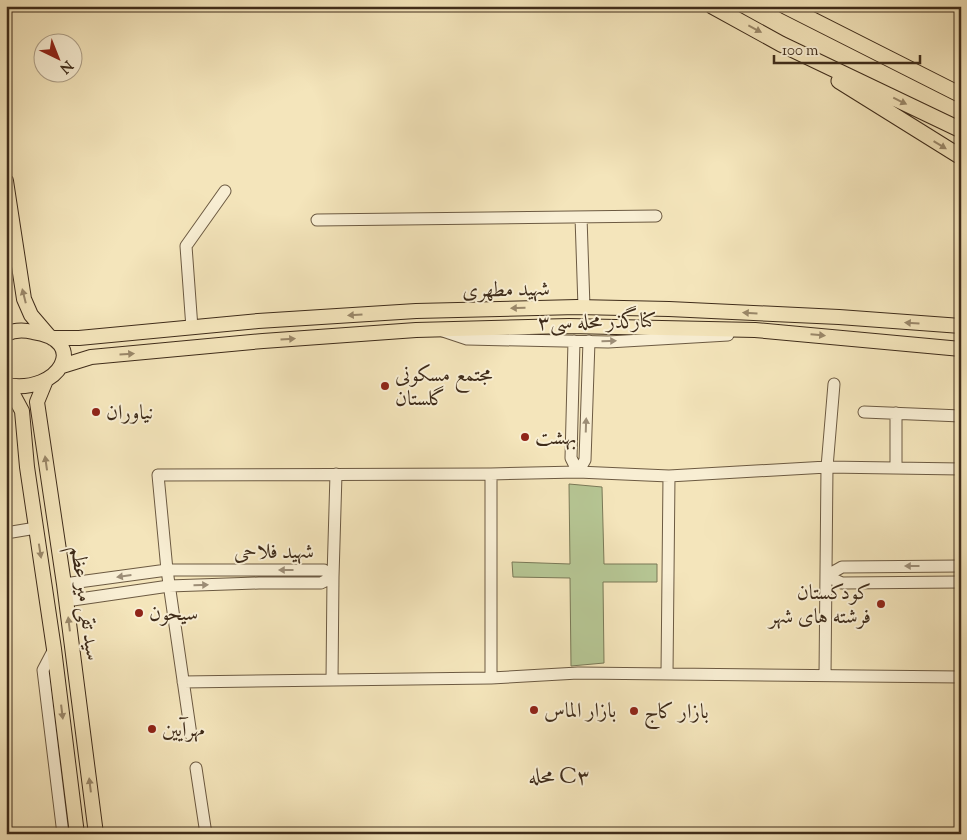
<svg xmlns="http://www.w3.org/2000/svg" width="967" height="840" viewBox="0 0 967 840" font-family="'Sorts Mill Goudy',Amiri,serif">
<rect width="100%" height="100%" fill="#f4e5bb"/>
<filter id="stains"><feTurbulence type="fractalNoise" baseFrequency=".004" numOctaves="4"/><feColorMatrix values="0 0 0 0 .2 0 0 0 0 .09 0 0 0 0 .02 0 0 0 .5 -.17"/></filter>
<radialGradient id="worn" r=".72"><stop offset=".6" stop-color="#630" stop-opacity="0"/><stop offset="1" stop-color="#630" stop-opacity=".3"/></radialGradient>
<path fill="#b6c694" stroke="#7a7957" d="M569,484L602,487L604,564H657V582H603L604,663L571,666L570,578L513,577L512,562L570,564Z"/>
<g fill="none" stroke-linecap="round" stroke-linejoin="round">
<defs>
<path id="minor" d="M581,217L584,307
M317,220L656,216
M192,328L186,246L225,191
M443,331L467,339L608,342L728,335
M574,341L571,458L578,472
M864,412L961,416
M896,468V413
M578,472L585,460L589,341
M6,533L36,528
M826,576L842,567L961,566
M826,576L842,583L961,582
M64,584L167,570H324L333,577L321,583H259L169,586L66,601
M54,649L43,670L63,834
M667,674L669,476
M825,675L827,467L834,384
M491,678V474
M332,680L333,577L336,474
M183,682L491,678L578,673L961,677
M191,735L167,570L158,475L491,474L578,472L669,476L827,467L961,469
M196,768L206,834"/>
<path id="major" d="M6,181L24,299L31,315L49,336
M6,334C14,330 24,330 33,332C90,340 60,395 6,385
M52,338H79L258,321L416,311L577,307L669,309L839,317L961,326
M62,366L91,357L263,341L416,330L569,326L755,330L961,349
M46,380L37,402L64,584L96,834
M8,385L22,411L27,467L54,649L77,834"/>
<path id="highway" d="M712,6L781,44L961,130
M785,6L961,95
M839,81L961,157"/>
</defs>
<use href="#minor" stroke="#6c5a42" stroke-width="13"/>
<use href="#major" stroke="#3f2c1a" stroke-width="16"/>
<use href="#highway" stroke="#3f2c1a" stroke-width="17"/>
<use href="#minor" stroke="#f8eed3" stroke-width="11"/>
<use href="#major" stroke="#f4e5bb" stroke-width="14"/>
<use href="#highway" stroke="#f4e5bb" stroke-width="15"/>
</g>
<defs><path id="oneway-solid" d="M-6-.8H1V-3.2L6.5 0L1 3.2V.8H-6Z" transform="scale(1.25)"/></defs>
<g fill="#9a886a">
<use href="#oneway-solid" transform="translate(755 29) rotate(28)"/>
<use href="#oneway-solid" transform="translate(900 101) rotate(26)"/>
<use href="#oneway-solid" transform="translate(940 145) rotate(31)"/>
<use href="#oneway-solid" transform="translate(24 296) rotate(-104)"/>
<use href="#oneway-solid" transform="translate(518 308) rotate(179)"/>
<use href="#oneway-solid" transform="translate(750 313) rotate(-177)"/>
<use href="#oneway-solid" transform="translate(355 315) rotate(176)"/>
<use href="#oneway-solid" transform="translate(912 323) rotate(-176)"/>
<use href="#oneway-solid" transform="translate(818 335) rotate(5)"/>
<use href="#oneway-solid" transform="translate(288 339) rotate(-4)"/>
<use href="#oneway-solid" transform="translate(127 354) rotate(-4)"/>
<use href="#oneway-solid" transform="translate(46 463) rotate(-98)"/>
<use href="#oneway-solid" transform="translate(40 551) rotate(81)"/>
<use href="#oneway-solid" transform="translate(69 624) rotate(-97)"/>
<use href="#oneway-solid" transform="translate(62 712) rotate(83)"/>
<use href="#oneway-solid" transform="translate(90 785) rotate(-97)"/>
</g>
<g fill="#9c8d76">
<use href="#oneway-solid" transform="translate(609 341) rotate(-1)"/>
<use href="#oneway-solid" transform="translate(586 425) rotate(-88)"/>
<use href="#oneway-solid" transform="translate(912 566) rotate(180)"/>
<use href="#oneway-solid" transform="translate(286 570) rotate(-180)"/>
<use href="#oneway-solid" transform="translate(124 576) rotate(172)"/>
<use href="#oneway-solid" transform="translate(201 585) rotate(-2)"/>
</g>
<g fill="#8f2418" stroke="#f8eed3" stroke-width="2">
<circle cx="385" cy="386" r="5"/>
<circle cx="96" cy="412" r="5"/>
<circle cx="525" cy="437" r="5"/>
<circle cx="881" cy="604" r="5"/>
<circle cx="139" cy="613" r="5"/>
<circle cx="534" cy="710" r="5"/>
<circle cx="634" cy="711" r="5"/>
<circle cx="152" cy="729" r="5"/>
</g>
<g text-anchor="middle" stroke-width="4" stroke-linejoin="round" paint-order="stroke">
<g font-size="21" fill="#3f2c1a" stroke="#f8eed3">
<text transform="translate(506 289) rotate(-1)" y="7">شهید مطهری</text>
<text transform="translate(597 321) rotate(-1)" y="7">کنارگذر محله سی۳</text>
<text x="274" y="558">شهید فلاحی</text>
<text transform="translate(86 603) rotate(82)" y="7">سید تقی میر عظم</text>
</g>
<g font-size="21" fill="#3f2c1a" stroke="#f8eed3" text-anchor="start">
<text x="395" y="381">مجتمع مسکونی<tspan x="395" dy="24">گلستان</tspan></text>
<text x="106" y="419">نیاوران</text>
<text x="535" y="444">بهشت</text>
<text x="871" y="599" text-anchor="end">کودکستان<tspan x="871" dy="24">فرشته های شهر</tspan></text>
<text x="149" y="620">سیحون</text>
<text x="544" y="717">بازار الماس</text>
<text x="644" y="718">بازار کاج</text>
<text x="162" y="736">مهرآیین</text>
</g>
<g font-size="22" fill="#3f2c1a" stroke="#f8eed3">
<text x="559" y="783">محله C۳</text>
</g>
</g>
<rect width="967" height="840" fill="none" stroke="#f4e5bb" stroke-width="25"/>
<rect x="8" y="8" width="952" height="825" fill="none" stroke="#3f2c1a" stroke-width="2.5"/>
<rect x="12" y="12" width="942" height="815" fill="none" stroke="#3f2c1a"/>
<g transform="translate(58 58) rotate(137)"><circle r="24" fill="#f8eed3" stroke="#aea089"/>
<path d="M0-4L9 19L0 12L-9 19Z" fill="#8f2418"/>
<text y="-8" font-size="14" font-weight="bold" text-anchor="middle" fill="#3f2c1a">N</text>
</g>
<path d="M774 55v8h146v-8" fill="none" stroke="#3f2c1a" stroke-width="2.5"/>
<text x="782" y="55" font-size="15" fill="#3f2c1a" stroke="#f8eed3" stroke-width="4" paint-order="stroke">100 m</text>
<rect width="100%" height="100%" filter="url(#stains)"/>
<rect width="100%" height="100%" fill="url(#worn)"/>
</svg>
